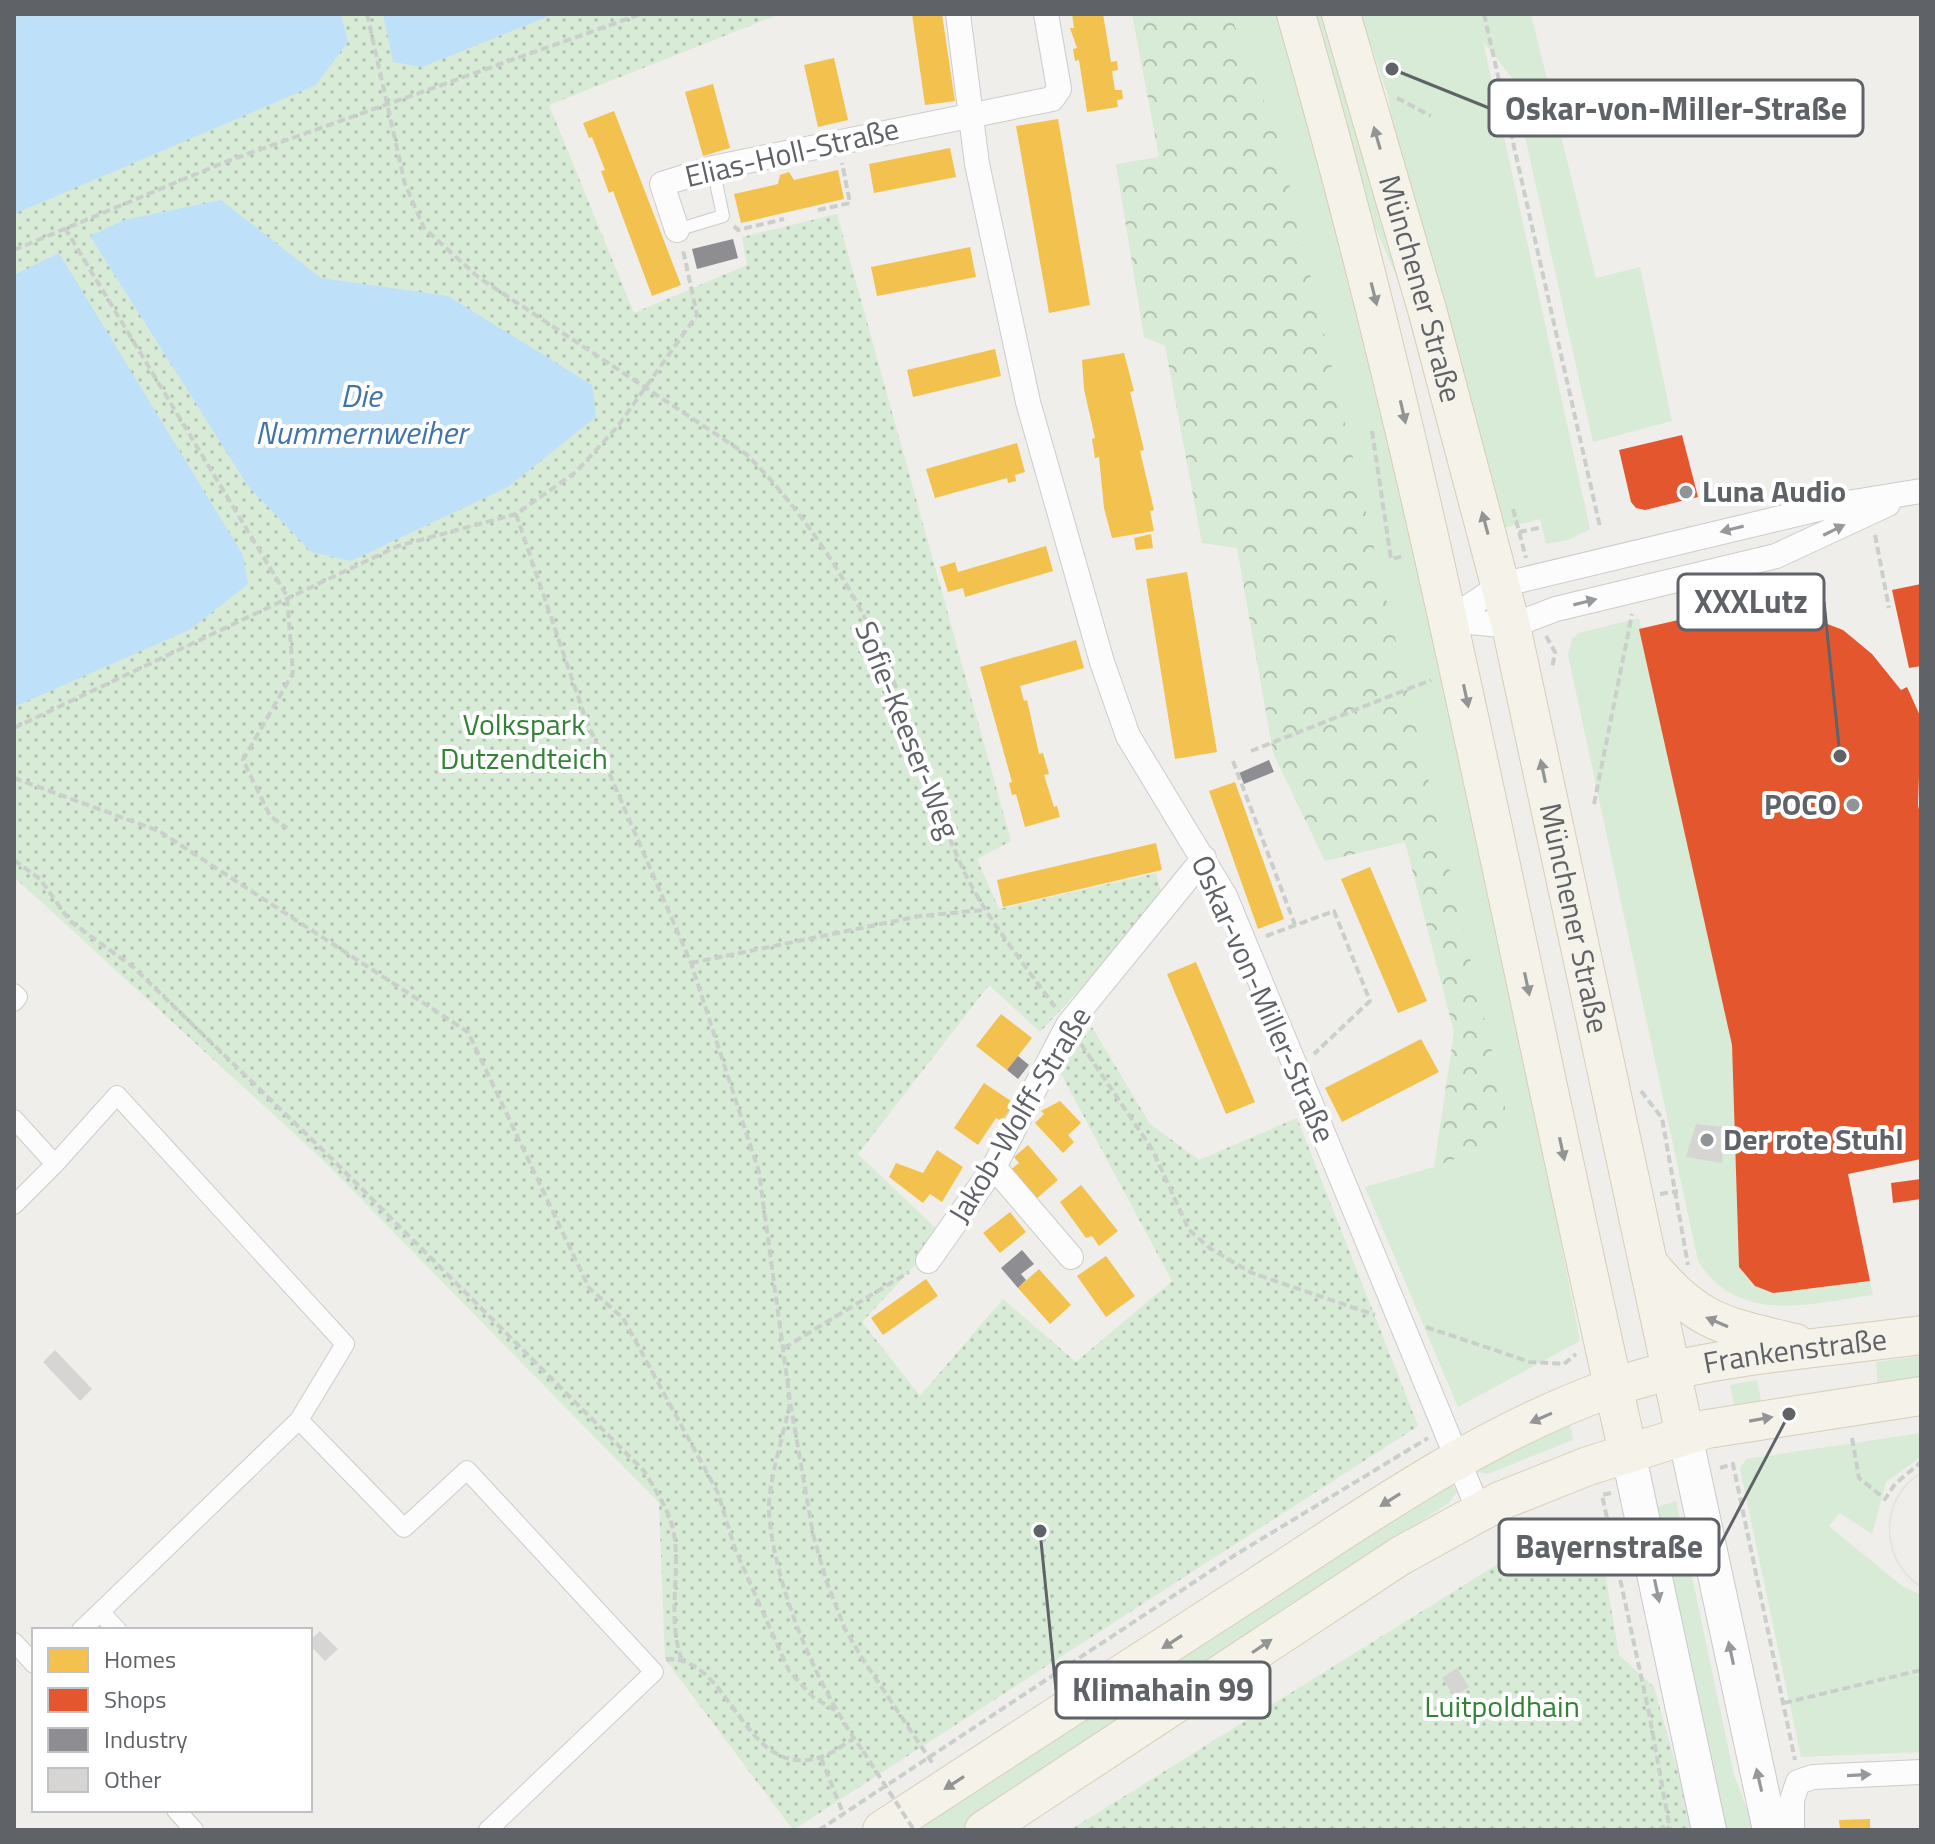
<svg xmlns="http://www.w3.org/2000/svg" width="1935" height="1844" viewBox="0 0 1935 1844" font-family="'Titillium Web',sans-serif">
<defs>
<pattern id="forest-crowns" width="20" height="18" patternUnits="userSpaceOnUse" patternTransform="scale(2)"><rect width="20" height="18" fill="#d8ebd6"/><path d="M2 6a3 3 0 1 1 6 0M12 15a3 3 0 1 1 6 0" fill="none" stroke="#b2c2b1"/></pattern>
<pattern id="park-dots" width="8" height="8" patternUnits="userSpaceOnUse" patternTransform="scale(2)"><rect width="8" height="8" fill="#d8ebd6"/><path d="M2 2h.1M6 6h.1" fill="none" stroke="#b2c2b1" stroke-width="1.8" stroke-linecap="round"/></pattern>
</defs>
<rect width="100%" height="100%" fill="#efeeea"/>
<path fill="#d8ebd6" d="M1230,14H1278L1337,193L1498,913L1580,1341L1458,1407L1365,1187L1434,1167L1512,1137L1278,138Z
M1309,14H1331L1404,294L1366,206Z
M1360,14H1531L1596,278L1640,267L1672,421L1593,442L1512,78L1483,41L1590,529L1568,540L1546,544L1540,519L1503,528L1395,136L1387,92Z
M1639,618L1732,1045L1739,1267L1755,1286L1773,1293L1870,1281L1873,1295C1808,1304 1739,1325 1698,1261L1568,655L1572,639L1579,633Z
M1921,1356V1383L1878,1388L1876,1362Z
M1757,1380L1762,1405L1735,1408L1730,1385Z
M1565,1425H1570L1573,1440L1488,1474L1478,1472V1465Z
M1921,1433V1457L1886,1482L1872,1534L1840,1513L1829,1526L1902,1586L1921,1595V1752L1801,1757L1740,1469L1746,1459Z
M1451,1482L1457,1492L1449,1503L1369,1554L1220,1662L963,1830H905Z
M1676,1501L1734,1775L1755,1830H1723L1654,1508Z"/>
<path fill="url(#forest-crowns)" d="M1132,14H1230L1278,137L1512,1137L1434,1167L1454,1032L1405,842L1325,861L1273,753L1237,548L1202,543L1165,346L1144,337L1116,164L1159,157Z"/>
<path fill="url(#park-dots)" d="M14,14H780L549,105L634,313L747,265L742,237L837,214L1011,841L977,859L999,909L1156,873L1163,900L1040,1032L989,985L858,1154L943,1235L862,1322L920,1396L1003,1299L1076,1362L1172,1281L1059,1070L1092,1027L1150,1124L1199,1160L1297,1118L1418,1426L793,1830L665,1659L659,1503L323,1160L14,877Z
M1583,1523L1598,1531L1619,1655L1654,1687L1694,1830H1070L1543,1536Z"/>
<path fill="#bfe0f9" d="M14,14H341L348,42L316,85L14,214Z
M383,14H554L422,67L393,62Z
M221,200L321,278L448,296L592,385L596,417L508,487L351,561L311,552L248,486L90,236L124,220Z
M59,253L243,555L248,584L191,629L14,707V275Z"/>
<path fill="#f2c14e" d="M912,14H942L955,101L925,105Z
M1072,14H1103L1111,62L1117,61L1118,70L1112,71L1115,90H1122L1123,99L1117,100L1118,107L1087,112L1079,60L1075,61L1073,49L1077,48L1070,28H1074Z
M834,58L848,120L818,127L804,65Z
M713,84L730,148L703,156L685,92Z
M614,111L681,285L652,296L613,191L609,193L601,171L605,170L592,137L589,138L583,123Z
M1058,119L1090,305L1049,313L1016,126Z
M950,148L956,177L874,193L869,164Z
M838,170L844,199L741,223L734,194L778,184L780,175L789,172L794,180Z
M970,247L976,277L877,296L871,267Z
M995,349L1001,376L913,397L907,370Z
M1124,353L1134,391L1130,392L1144,450L1140,451L1154,510L1150,511L1154,531L1112,538L1104,508L1099,457L1095,458L1092,439L1095,438L1084,389L1082,360Z
M1017,443L1025,472L1015,475L1016,481L1008,483L1007,478L935,498L926,469Z
M1151,534L1153,548L1136,550L1134,538Z
M1046,546L1053,571L965,597L963,588L948,592L940,567L955,562L958,572Z
M1187,572L1217,752L1175,759L1146,579Z
M1076,640L1084,668L1020,686L1024,701L1027,700L1039,754L1043,753L1049,774L1044,775L1054,807L1057,806L1060,817L1025,827L1016,794L1012,795L1009,783L1012,782L980,667Z
M1235,782L1284,919L1258,929L1209,791Z
M1156,843L1162,870L1003,907L997,880Z
M1370,867L1427,1001L1398,1013L1341,879Z
M1196,962L1255,1102L1226,1114L1167,974Z
M1001,1014L1032,1038L1007,1070L976,1046Z
M1421,1039L1439,1072L1342,1122L1325,1088Z
M984,1083L1014,1103L1002,1121L996,1118L978,1145L954,1128Z
M1060,1101L1081,1123L1068,1135L1074,1142L1063,1153L1035,1123L1044,1114L1041,1111Z
M1028,1145L1058,1180L1035,1200L1010,1170L1019,1163L1014,1157Z
M937,1150L963,1167L942,1202L930,1194L923,1203L889,1177L896,1163L923,1173Z
M1081,1185L1118,1231L1099,1246L1092,1236L1086,1238L1060,1202Z
M1010,1212L1026,1232L1000,1253L983,1233Z
M1106,1256L1135,1296L1106,1317L1077,1276Z
M1039,1269L1071,1305L1050,1324L1018,1288Z
M926,1279L938,1296L883,1335L871,1318Z
M1870,1819V1830H1840L1839,1820Z"/>
<path fill="#e4572e" d="M1682,435L1698,497L1645,510L1636,508L1631,502L1619,450Z
M1921,584V666L1909,668L1892,590Z
M1735,607L1791,610L1843,630L1872,654L1901,690L1907,687L1921,718L1918,805L1921,819V1159L1848,1174L1870,1281L1773,1293L1755,1286L1739,1267L1732,1045L1639,629Z
M1921,1179V1199L1893,1203L1891,1183Z"/>
<path fill="#8d8d92" d="M733,239L738,258L697,269L692,249Z
M1269,760L1274,772L1244,784L1239,773Z
M1018,1056L1029,1065L1018,1079L1007,1070Z
M1022,1250L1034,1264L1021,1274L1026,1280L1018,1288L1001,1268Z"/>
<path fill="#d6d5d3" d="M1696,1124L1724,1127L1722,1163L1686,1157Z
M55,1350L92,1389L80,1401L43,1362Z
M320,1631L338,1649L325,1661L310,1645V1640Z
M1457,1668L1469,1687L1454,1697L1442,1678Z"/>
<g fill="none" stroke-linecap="round" stroke-linejoin="round">
<defs>
<path id="service" d="M677,230L723,216L713,168"/>
<path id="pedestrian" d="M14,993L18,997L14,1002
M14,1119L55,1164L117,1095L345,1344L299,1420L404,1528L467,1470L654,1672L488,1830
M14,1205L55,1164
M100,1612L299,1420
M81,1630L100,1612L117,1630
M14,1642L34,1664
M176,1810L194,1830"/>
<path id="minor" d="M958,14L977,164L1028,402L1102,662L1128,736L1225,896L1479,1511
M677,230L662,184L713,168L1052,99L1059,89L1046,14
M1449,620L1501,585L1835,505L1921,491
M1449,620L1511,626L1556,609L1776,556L1888,504
M994,1167L1071,1257
M928,1261L994,1167L1068,1025L1204,858
M1792,1830V1800L1798,1782L1813,1777L1921,1772"/>
<path id="secondary" d="M1685,1435L1770,1830
M1628,1452L1709,1830"/>
<g id="primary">
<path d="M1296,14C1433,487 1518,972 1628,1452"/>
<path id="s1" d="M1341,14L1428,313L1511,626L1685,1435"/>
<path d="M1648,1263C1696,1323 1724,1326 1795,1343"/>
<path id="s2" d="M882,1830C1007,1748 1132,1667 1258,1586C1371,1512 1482,1434 1611,1388C1709,1354 1819,1349 1921,1335"/>
<path d="M984,1830L1400,1556L1500,1501L1588,1466L1707,1429L1921,1396"/>
</g>
</defs>
<use href="#service" stroke="#cbcccc" stroke-width="14"/>
<use href="#pedestrian" stroke="#cbcccc" stroke-width="20"/>
<use href="#minor" stroke="#cbcccc" stroke-width="26"/>
<use href="#secondary" stroke="#cacacb" stroke-width="36"/>
<use href="#primary" stroke="#d7ceb8" stroke-width="40"/>
<path stroke="#cacfcc" stroke-width="4" stroke-dasharray="8 4" stroke-linecap="butt" d="M367,14L405,184L424,228L478,277L746,454C798,505 847,577 877,643C911,714 929,793 961,865C985,917 1022,961 1055,1007
M1484,14L1600,527
M1397,98L1431,116
M818,210L850,203L842,163
M734,226L738,230L784,219
M65,228L287,596L293,673L243,760L270,816L287,828
M14,250L225,162L641,14
M1372,431L1391,559L1404,556
M1513,509L1526,558
M516,514L585,717L691,963L759,1172L790,1401L813,1534L826,1580L845,1629L862,1658L933,1764
M1519,532L1539,528
M1875,535L1889,608
M1546,636L1555,652L1552,669
M14,728L398,546L516,514L576,472L618,426L697,315L683,250
M1251,751L1431,680
M1233,761L1295,925
M14,778L159,831L468,1032L589,1288L623,1318L718,1493L735,1549L789,1671L814,1698L835,1710
M1594,804L1632,614
M14,860L40,879L70,921L133,967L331,1158L644,1471C657,1493 672,1514 675,1540C679,1581 668,1618 681,1658
M1266,936L1334,911L1370,1001L1314,1054
M691,963L920,916L984,910
M1081,1044L1152,1149L1189,1230L1211,1249L1252,1273L1375,1315
M1641,1091L1662,1118L1688,1265
M1660,1194L1678,1191
M1426,1327L1530,1362L1564,1364L1576,1354
M784,1348L909,1272
M790,1404C784,1432 767,1487 769,1513C775,1589 818,1689 863,1751
M1852,1438L1859,1478L1885,1499L1895,1484L1921,1462
M1720,1468L1733,1464L1795,1760
M1611,1493L1602,1495L1649,1713L1670,1830
M666,1659C732,1655 743,1782 821,1757C832,1754 844,1744 853,1739
M1784,1703L1921,1670
M821,1758L843,1813
M819,1830L1235,1555L1428,1438
M1658,1830L1669,1824"/>
<use href="#service" stroke="#fdfcfc" stroke-width="12"/>
<use href="#pedestrian" stroke="#fdfcfc" stroke-width="18"/>
<use href="#minor" stroke="#fdfcfc" stroke-width="24"/>
<use href="#secondary" stroke="#fdfcfc" stroke-width="34"/>
<use href="#primary" stroke="#f4f2e9" stroke-width="38"/>
<path stroke="#e4e4e4" stroke-width="2" d="M1921,1473C1878,1499 1880,1560 1921,1587"/>
<path stroke="#cacfcc" stroke-width="4" stroke-dasharray="8 4" stroke-linecap="butt" d="M863,1751L914,1830"/>
</g>
<defs><path id="oneway-solid" d="M-6-.8H1V-3.2L6.5 0L1 3.2V.8H-6Z" transform="scale(2)"/></defs>
<g fill="#939595">
<use href="#oneway-solid" transform="translate(1377 138) rotate(-106)"/>
<use href="#oneway-solid" transform="translate(1374 294) rotate(76)"/>
<use href="#oneway-solid" transform="translate(1403 412) rotate(77)"/>
<use href="#oneway-solid" transform="translate(1485 523) rotate(-105)"/>
<use href="#oneway-solid" transform="translate(1466 696) rotate(78)"/>
<use href="#oneway-solid" transform="translate(1543 771) rotate(-102)"/>
<use href="#oneway-solid" transform="translate(1527 984) rotate(78)"/>
<use href="#oneway-solid" transform="translate(1562 1149) rotate(78)"/>
<use href="#oneway-solid" transform="translate(1717 1322) rotate(-157)"/>
<use href="#oneway-solid" transform="translate(1541 1418) rotate(156)"/>
<use href="#oneway-solid" transform="translate(1761 1419) rotate(-10)"/>
<use href="#oneway-solid" transform="translate(1390 1500) rotate(148)"/>
<use href="#oneway-solid" transform="translate(1172 1642) rotate(147)"/>
<use href="#oneway-solid" transform="translate(1262 1646) rotate(-34)"/>
<use href="#oneway-solid" transform="translate(954 1783) rotate(147)"/>
</g>
<g fill="#96999c">
<use href="#oneway-solid" transform="translate(1732 529) rotate(166)"/>
<use href="#oneway-solid" transform="translate(1834 530) rotate(-26)"/>
<use href="#oneway-solid" transform="translate(1585 602) rotate(-14)"/>
<use href="#oneway-solid" transform="translate(1657 1591) rotate(78)"/>
<use href="#oneway-solid" transform="translate(1731 1653) rotate(-102)"/>
<use href="#oneway-solid" transform="translate(1859 1775) rotate(-3)"/>
<use href="#oneway-solid" transform="translate(1759 1780) rotate(-103)"/>
</g>
<g fill="#919496" stroke="#fff" stroke-width="3">
<circle cx="1686" cy="492" r="8"/>
<circle cx="1853" cy="805" r="8"/>
<circle cx="1707" cy="1140" r="8"/>
</g>
<g text-anchor="middle" stroke-width="8" stroke-linejoin="round" paint-order="stroke">
<g font-size="30" fill="#5f6368" stroke="#fff">
<text transform="translate(792 153) rotate(-13)" y="10">Elias-Holl-Straße</text>
<text dy="10" stroke="none"><textPath href="#s1" startOffset="286">Münchener Straße</textPath></text>
<text transform="translate(907 730) rotate(68)" y="10">Sofie-Keeser-Weg</text>
<text dy="10" stroke="none"><textPath href="#s1" startOffset="934">Münchener Straße</textPath></text>
<text transform="translate(1263 999) rotate(66)" y="10">Oskar-von-Miller-Straße</text>
<text transform="translate(1020 1115) rotate(-59)" y="10">Jakob-Wolff-Straße</text>
<text dy="10" stroke="none"><textPath href="#s2" startOffset="1042">Frankenstraße</textPath></text>
</g>
<g font-size="30" font-weight="bold" fill="#5f6368" stroke="#fff" text-anchor="start">
<text x="1702" y="502">Luna Audio</text>
<text x="1837" y="815" text-anchor="end">POCO</text>
<text x="1723" y="1150">Der rote Stuhl</text>
</g>
<g font-size="30" fill="#348238" stroke="#fff">
<text x="524" y="735">Volkspark<tspan x="524" dy="34">Dutzendteich</tspan></text>
<text x="1502" y="1717">Luitpoldhain</text>
</g>
<g font-size="32" font-style="italic" fill="#4174aa" stroke="#fff">
<text x="361" y="407">Die<tspan x="361" dy="37">Nummernweiher</tspan></text>
</g>
</g>
<path fill="none" stroke="#5f6368" stroke-width="3" d="M1392 69L1489 108M1840 756L1824 602M1789 1414L1719 1547M1040 1531L1056 1690"/>
<g fill="#5f6368" stroke="#fff" stroke-width="3">
<circle cx="1392" cy="69" r="8"/>
<circle cx="1840" cy="756" r="8"/>
<circle cx="1789" cy="1414" r="8"/>
<circle cx="1040" cy="1531" r="8"/>
</g>
<g fill="#fff" stroke="#5f6368" stroke-width="3">
<rect x="1489" y="80" width="374" height="56" rx="8"/>
<rect x="1678" y="574" width="146" height="56" rx="8"/>
<rect x="1499" y="1519" width="220" height="56" rx="8"/>
<rect x="1056" y="1662" width="214" height="56" rx="8"/>
</g>
<g font-size="32" text-anchor="middle" font-weight="bold" fill="#5f6368">
<text x="1676" y="120">Oskar-von-Miller-Straße</text>
<text x="1751" y="613">XXXLutz</text>
<text x="1609" y="1558">Bayernstraße</text>
<text x="1163" y="1701">Klimahain 99</text>
</g>
<rect width="1935" height="1844" fill="none" stroke="#5f6368" stroke-width="32"/>
<rect x="32" y="1628" width="280" height="184" fill="#ffffff" stroke="#bfc1c3" stroke-width="2"/>
<rect x="48" y="1648" width="40" height="24" fill="#f2c14e" stroke="#bfc1c3" stroke-width="2"/>
<text x="104" y="1668" font-size="24" fill="#5f6368">Homes</text>
<rect x="48" y="1688" width="40" height="24" fill="#e4572e" stroke="#bfc1c3" stroke-width="2"/>
<text x="104" y="1708" font-size="24" fill="#5f6368">Shops</text>
<rect x="48" y="1728" width="40" height="24" fill="#8d8d92" stroke="#bfc1c3" stroke-width="2"/>
<text x="104" y="1748" font-size="24" fill="#5f6368">Industry</text>
<rect x="48" y="1768" width="40" height="24" fill="#d6d5d3" stroke="#bfc1c3" stroke-width="2"/>
<text x="104" y="1788" font-size="24" fill="#5f6368">Other</text>
</svg>
